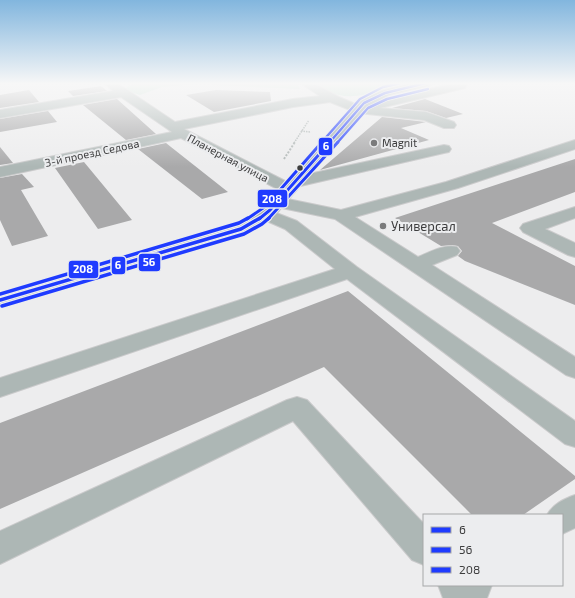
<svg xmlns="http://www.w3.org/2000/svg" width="575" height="598" viewBox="0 0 575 598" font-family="'Exo 2',sans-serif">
<rect width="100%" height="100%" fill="#ededee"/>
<path fill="#c2e1d1" d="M139,83H193L197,84L162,87L140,95L125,90L128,86Z
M215,83H297L300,89L211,85Z
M313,83H407C385,88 361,100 339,95C330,93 321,87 313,83Z"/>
<path fill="#a9a9aa" d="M101,86L107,91L73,96L68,91Z
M29,90L39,102L0,108V95Z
M216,90L270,92L271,101L214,112L186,95Z
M117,99L156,134L126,140L83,105Z
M425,99L463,114L446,118L426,111L392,108Z
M48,111L57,122L0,132V119Z
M382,117L426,122L401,128L429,140L320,170Z
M166,143L171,147L228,192L202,199L138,149Z
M0,147L13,163L0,165Z
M575,159V192L492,223L575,266V305L465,261L458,256L462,251L458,246L452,245L441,246L395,218Z
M84,162L132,220L98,229L55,168Z
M22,174L34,187L21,190L48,236L12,246L0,220V178Z
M348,291L575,476V479L523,515H472L324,367L0,509V423Z"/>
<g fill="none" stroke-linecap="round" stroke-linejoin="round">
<defs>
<path id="minor" d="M104,83H117L175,122L293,99L320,96L300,83H313L339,97L360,106L370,107L369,105L371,102L375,101L456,83H467L465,88L380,108L426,112L454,122L456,125L454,128H444L424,120L358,113L330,102L293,107L184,129L287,182L289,179L295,177L444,145L449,146L451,149L449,152L444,153L296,187L297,189L295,192L289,194L283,192L181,138L0,177V167L172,132L121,97L0,118V110L113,91Z
M575,140V149L458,188L355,217L418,257C430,252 444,244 457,247L460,251L457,255L432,265L575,357V378L566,375L335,219L272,206L269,202L272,198L278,197L341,210L446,182Z
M575,207V218L545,229L575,243V257L568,255L523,232L520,228L523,224Z
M266,209L297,221L357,267L575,421V447L565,444L347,279L0,397V378L335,269L285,229L260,218L257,214L260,210Z
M297,397L307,400L424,524V565L412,560L293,421L0,564V531L287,400Z
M575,495V528L562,534V515H547C553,504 564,499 575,495Z
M438,585H492L487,598H443Z"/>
<path id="major" d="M412,83H432L431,85L389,95L368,106L276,214L265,223L248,233L0,307V293L234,225L253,215L264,206L360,100L381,91Z"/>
</defs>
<use href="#minor" stroke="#cacacb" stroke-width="2"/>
<use href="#major" stroke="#cacacb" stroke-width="2"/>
<path stroke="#b2b9b8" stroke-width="1.5" stroke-dasharray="1.5 1" stroke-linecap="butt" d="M301,131L311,132
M294,143L309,120"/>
<path stroke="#b2b9b8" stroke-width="2" stroke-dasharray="2 1.5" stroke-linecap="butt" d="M284,159L295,142"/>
<use href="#minor" fill="#adb7b5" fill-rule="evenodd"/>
<use href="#major" fill="#a4afad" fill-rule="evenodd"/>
<defs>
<path id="bus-1-far2" d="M329,143L364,103L385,93L426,83"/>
<path id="bus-1-far1" d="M259,219L270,210L330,142"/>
<path id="bus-1" d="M0,300L241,229L260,218"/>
<path id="bus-2-far2" d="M337,143L368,108L387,99L428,89"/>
<path id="bus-2-far1" d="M268,219L338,142"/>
<path id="bus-2" d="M2,306L244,234L262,224L269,218"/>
<path id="bus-3-far2" d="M321,143L360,99L383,87L401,83"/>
<path id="bus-3-far1" d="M247,219L266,206L322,142"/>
<path id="bus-3" d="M0,294L239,223L248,218"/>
</defs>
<use href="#bus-1-far2" stroke="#ecedef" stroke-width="4"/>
<use href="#bus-1-far1" stroke="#ecedef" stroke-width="5"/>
<use href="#bus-1" stroke="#ecedef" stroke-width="6"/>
<use href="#bus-2-far2" stroke="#ecedef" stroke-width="4"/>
<use href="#bus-2-far1" stroke="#ecedef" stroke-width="5"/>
<use href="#bus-2" stroke="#ecedef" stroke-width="6"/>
<use href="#bus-3-far2" stroke="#ecedef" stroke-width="4"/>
<use href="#bus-3-far1" stroke="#ecedef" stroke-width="5"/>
<use href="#bus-3" stroke="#ecedef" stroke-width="6"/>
<use href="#bus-1-far2" stroke="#1f3bff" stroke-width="2.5"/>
<use href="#bus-1-far1" stroke="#1f3bff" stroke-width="3"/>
<use href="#bus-1" stroke="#1f3bff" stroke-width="3.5"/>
<use href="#bus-2-far2" stroke="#1f3bff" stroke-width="2.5"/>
<use href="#bus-2-far1" stroke="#1f3bff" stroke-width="3"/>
<use href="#bus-2" stroke="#1f3bff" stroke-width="3.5"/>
<use href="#bus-3-far2" stroke="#1f3bff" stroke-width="2.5"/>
<use href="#bus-3-far1" stroke="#1f3bff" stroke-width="3"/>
<use href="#bus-3" stroke="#1f3bff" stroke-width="3.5"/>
</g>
<linearGradient id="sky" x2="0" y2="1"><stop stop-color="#82b6de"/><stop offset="0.5" stop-color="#f7f7f7"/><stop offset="1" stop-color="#f7f7f7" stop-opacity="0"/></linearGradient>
<rect width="575" height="167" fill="url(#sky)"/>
<g fill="#7b7b7c" stroke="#ecedef" stroke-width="1.5">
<circle cx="374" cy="143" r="4"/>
<circle cx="383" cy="226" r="4"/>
</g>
<circle fill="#3d3d3e" stroke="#ecedef" stroke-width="1.5" cx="300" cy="168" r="3.5"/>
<g text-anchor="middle" stroke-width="4" stroke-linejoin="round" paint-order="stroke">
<g font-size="11" fill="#3d3d3e" stroke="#ecedef" text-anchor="start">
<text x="382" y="147">Magnit</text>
</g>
<g font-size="11" fill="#3d3d3e" stroke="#ecedef">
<text transform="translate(92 153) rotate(-12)" y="4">3-й проезд Седова</text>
<text transform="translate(228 158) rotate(28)" y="4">Планерная улица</text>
</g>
<g font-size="13" fill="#3d3d3e" stroke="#ecedef" text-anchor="start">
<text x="391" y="231">Универсал</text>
</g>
</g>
<g stroke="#ecedef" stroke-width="1.5">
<rect x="318" y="137" width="15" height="19" rx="4" fill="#1f3bff"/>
<rect x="257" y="189" width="31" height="19" rx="4" fill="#1f3bff"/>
<rect x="138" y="253" width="23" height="19" rx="4" fill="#1f3bff"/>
<rect x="111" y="256" width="15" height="19" rx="4" fill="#1f3bff"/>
<rect x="68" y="260" width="31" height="19" rx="4" fill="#1f3bff"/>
</g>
<g font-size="11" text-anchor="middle" font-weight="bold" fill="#fff">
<text x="326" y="150">6</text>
<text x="272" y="203">208</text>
<text x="149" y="266">56</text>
<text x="118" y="269">6</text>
<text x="83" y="273">208</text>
</g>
<rect x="423" y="514" width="140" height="72" fill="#ecedef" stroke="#a6a7a8"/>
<rect x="431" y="527" width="20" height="6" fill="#1f3bff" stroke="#a6a7a8"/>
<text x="459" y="534" font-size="12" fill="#3d3d3e">6</text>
<rect x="431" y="547" width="20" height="6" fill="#1f3bff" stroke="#a6a7a8"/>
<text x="459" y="554" font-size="12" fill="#3d3d3e">56</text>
<rect x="431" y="567" width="20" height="6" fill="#1f3bff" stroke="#a6a7a8"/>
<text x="459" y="574" font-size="12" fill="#3d3d3e">208</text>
</svg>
